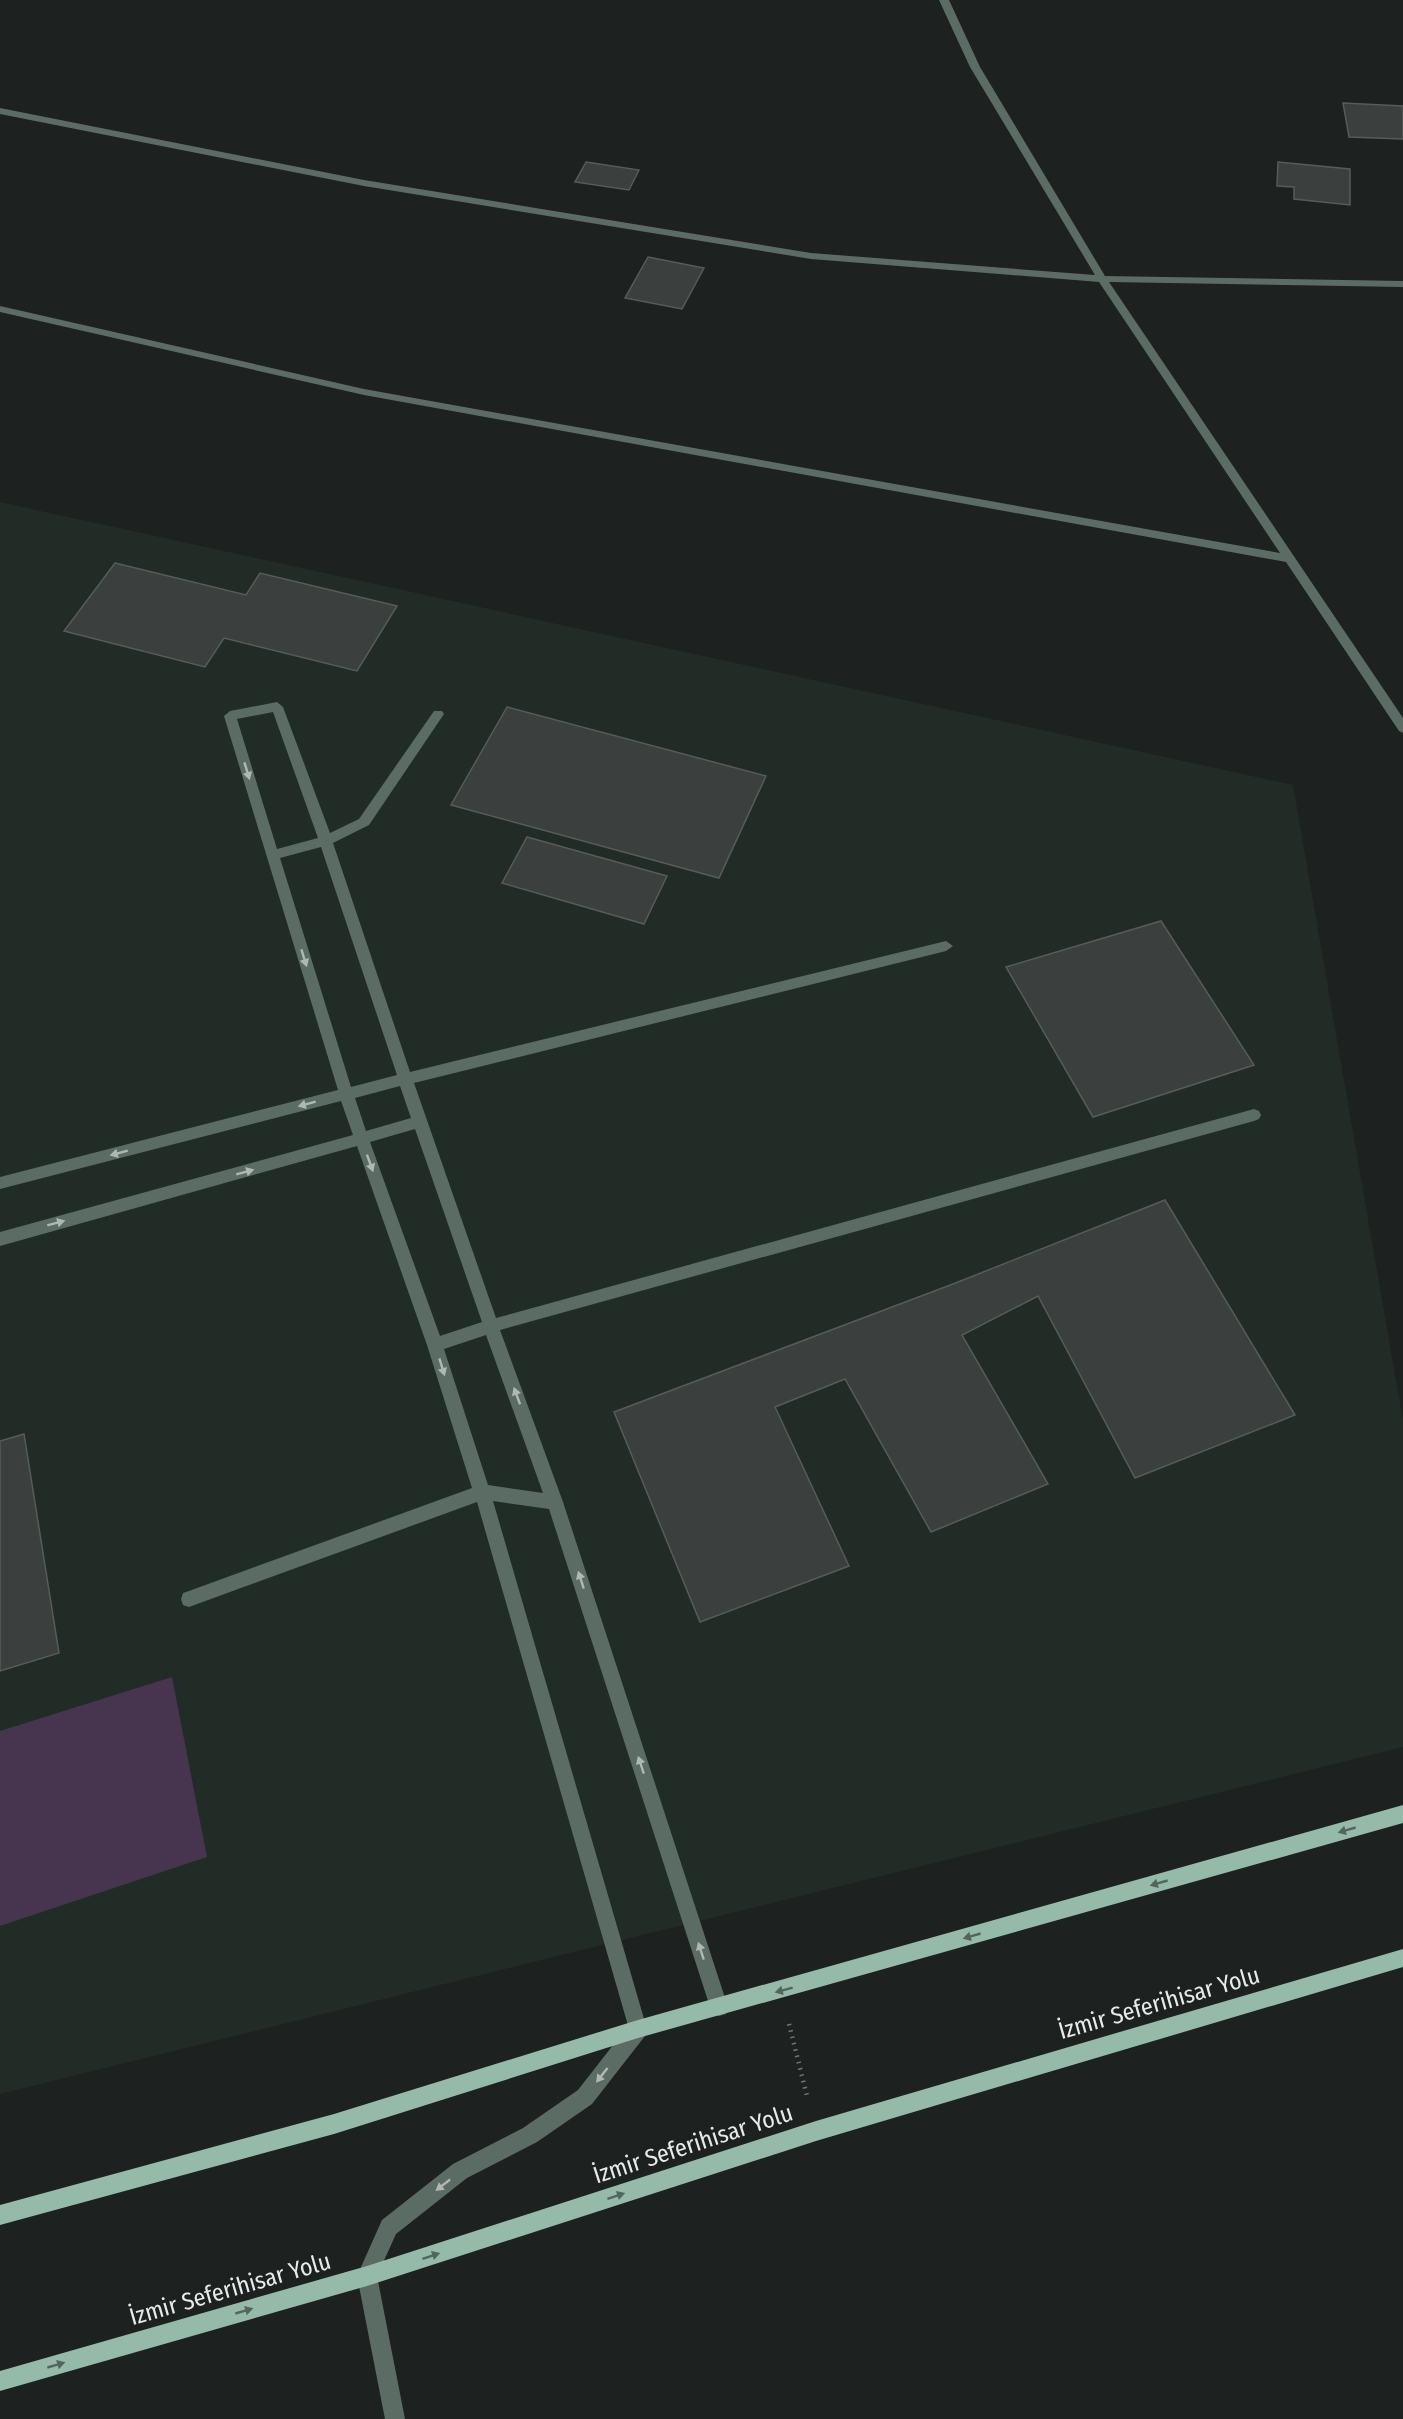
<svg xmlns="http://www.w3.org/2000/svg" width="1403" height="2419" viewBox="0 0 1403 2419" font-family="'Fira Sans Condensed',sans-serif">
<rect width="100%" height="100%" fill="#1d211f"/>
<path fill="#212c27" d="M0,502L1293,785L1403,1421V1747L0,2094Z"/>
<path fill="#47344e" d="M172,1677L207,1857L0,1926V1731Z"/>
<path fill="#3b3f3d" stroke="#575c5a" stroke-width="1.5" d="M1343,103L1403,106V139L1349,137Z
M586,162L639,170L629,190L575,182Z
M1278,162L1350,169V205L1294,199V187L1277,186Z
M648,257L704,268L682,309L625,298Z
M115,563L246,595L260,573L397,606L357,671L224,638L205,667L64,631Z
M507,707L766,776L719,878L451,805Z
M527,837L667,876L644,924L502,883Z
M1161,921L1254,1065L1093,1117L1006,967Z
M1165,1200L1295,1415L1135,1478L1038,1296L962,1335L1048,1484L931,1532L845,1379L775,1407L849,1566L700,1622L614,1412L953,1284Z
M24,1434L59,1653L0,1671V1441Z"/>
<g fill="none" stroke-linecap="round" stroke-linejoin="round">
<path stroke="#727574" stroke-width="4.5" stroke-dasharray="1.5 5" stroke-linecap="butt" d="M789,2024L807,2096"/>
<path fill="#5b6c65" fill-rule="evenodd" d="M939,0H949L980,67L1105,276L1403,281V287L1109,282L1403,718V733L1399,731L1286,562L364,395L0,312V306L364,389L1280,553L1099,282L811,259L364,186L0,114V108L364,180L811,253L1095,275L970,67Z
M277,702L283,707L330,833L359,819L434,711H442L444,714L369,825L333,843L410,1072L946,941L953,946L946,951L414,1083L496,1318L1254,1109L1259,1111L1261,1115L1259,1119L1254,1121L500,1330L563,1502L728,2007L726,2014L719,2016L712,2014L710,2007L549,1509L493,1501L647,2029L645,2036L638,2038L631,2036L629,2029L477,1502L189,1607L183,1605L181,1599L183,1593L189,1591L472,1488L427,1345L357,1146L0,1246V1232L353,1135L341,1101L0,1189V1177L338,1090L224,716L230,711ZM273,712L318,838L277,849L237,719ZM321,847L397,1075L351,1087L280,858ZM400,1086L411,1118L366,1131L355,1098ZM415,1129L482,1322L440,1336L370,1142ZM486,1335L543,1493L488,1485L444,1349Z"/>
<path fill="#5b6c65" fill-rule="evenodd" d="M638,2020L645,2022L647,2029L645,2036L592,2104L537,2142L467,2178L396,2234L377,2276L405,2419H385L357,2276L382,2220L453,2164L523,2128L578,2090L631,2022Z"/>
<path fill="#96baaa" fill-rule="evenodd" d="M1403,1805V1823L638,2038L334,2134L0,2225V2205L334,2114L638,2020Z
M1403,1949V1967L816,2141L367,2286L0,2391V2371L367,2266L816,2121Z"/>
</g>
<defs><path id="oneway-solid" d="M-6-.8H1V-3.2L6.5 0L1 3.2V.8H-6Z" transform="scale(1.5)"/></defs>
<g fill="#b0b8b5">
<use href="#oneway-solid" transform="translate(247 771) rotate(73)"/>
<use href="#oneway-solid" transform="translate(304 958) rotate(73)"/>
<use href="#oneway-solid" transform="translate(307 1104) rotate(165)"/>
<use href="#oneway-solid" transform="translate(119 1153) rotate(165)"/>
<use href="#oneway-solid" transform="translate(370 1163) rotate(70)"/>
<use href="#oneway-solid" transform="translate(245 1172) rotate(-15)"/>
<use href="#oneway-solid" transform="translate(56 1223) rotate(-15)"/>
<use href="#oneway-solid" transform="translate(442 1367) rotate(73)"/>
<use href="#oneway-solid" transform="translate(517 1396) rotate(-110)"/>
<use href="#oneway-solid" transform="translate(581 1580) rotate(-108)"/>
<use href="#oneway-solid" transform="translate(641 1765) rotate(-108)"/>
<use href="#oneway-solid" transform="translate(701 1951) rotate(-108)"/>
<use href="#oneway-solid" transform="translate(602 2075) rotate(128)"/>
<use href="#oneway-solid" transform="translate(443 2185) rotate(142)"/>
</g>
<g fill="#53665e">
<use href="#oneway-solid" transform="translate(1347 1830) rotate(164)"/>
<use href="#oneway-solid" transform="translate(1159 1883) rotate(164)"/>
<use href="#oneway-solid" transform="translate(972 1936) rotate(164)"/>
<use href="#oneway-solid" transform="translate(784 1990) rotate(165)"/>
<use href="#oneway-solid" transform="translate(616 2196) rotate(-18)"/>
<use href="#oneway-solid" transform="translate(431 2256) rotate(-18)"/>
<use href="#oneway-solid" transform="translate(244 2311) rotate(-16)"/>
<use href="#oneway-solid" transform="translate(56 2365) rotate(-16)"/>
</g>
<g text-anchor="middle" stroke-width="6" stroke-linejoin="round" paint-order="stroke">
<g font-size="24" fill="#e8ebea" stroke="#1d211f">
<text transform="translate(1159 2003) rotate(-16)" y="8">İzmir Seferihisar Yolu</text>
<text transform="translate(693 2144) rotate(-18)" y="8">İzmir Seferihisar Yolu</text>
<text transform="translate(230 2289) rotate(-16)" y="8">İzmir Seferihisar Yolu</text>
</g>
</g>
</svg>
